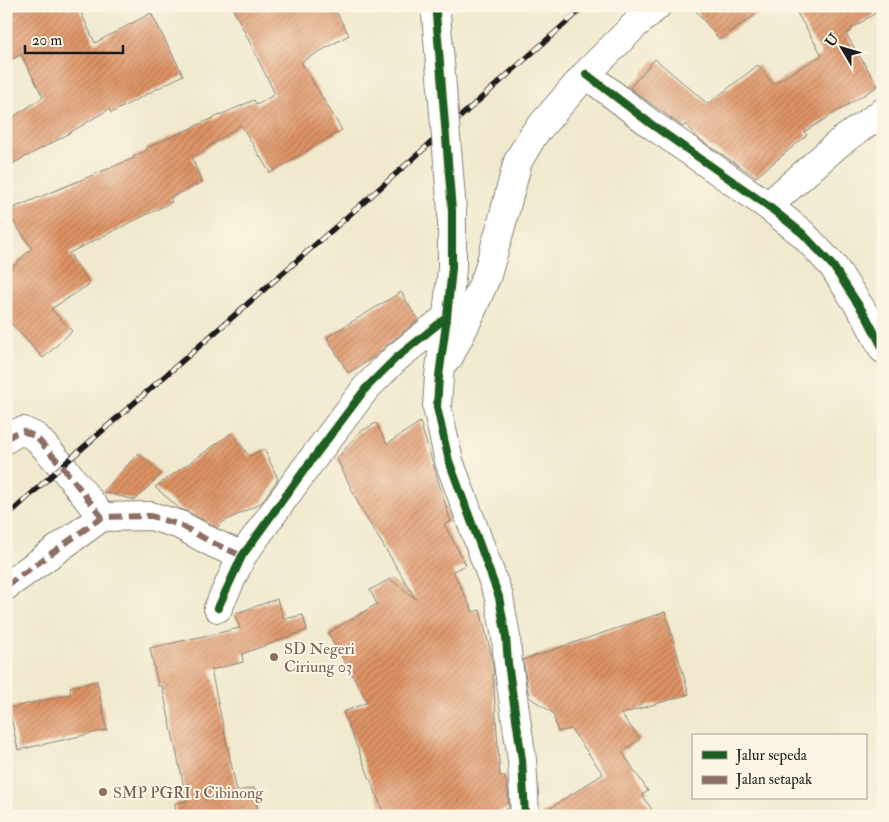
<svg xmlns="http://www.w3.org/2000/svg" width="889" height="822" viewBox="0 0 889 822" font-family="'IM FELL Double Pica',serif">
<defs>
<pattern id="building-hatch" width="6" height="6" patternUnits="userSpaceOnUse" patternTransform="scale(1.25)"><rect width="6" height="6" fill="#de9365"/><path d="M-1 1l2-2M0 6l6-6M5 7l2-2" fill="none" stroke="#b37752"/></pattern>
</defs>
<rect width="100%" height="100%" fill="#fcf5e5"/>
<filter id="ink" filterUnits="userSpaceOnUse"><feTurbulence type="fractalNoise" baseFrequency=".02" numOctaves="2"/><feDisplacementMap in="SourceGraphic" scale="10" xChannelSelector="R" yChannelSelector="G"/><feConvolveMatrix kernelMatrix="1 2 1 2 8 2 1 2 1" color-interpolation-filters="sRGB"/></filter>
<filter id="wash" filterUnits="userSpaceOnUse"><feTurbulence type="fractalNoise" baseFrequency=".0096" numOctaves="4" result="noise"/><feDisplacementMap in="SourceGraphic" scale="20" xChannelSelector="R" yChannelSelector="G"/><feGaussianBlur stdDeviation="1.12" result="paint"/><feColorMatrix in="noise" values="0 0 0 0 0 0 0 0 0 0 0 0 0 0 0 0 0 1.4 0 .05"/><feComposite in="paint" operator="in"/></filter>
<g filter="url(#wash)">
<rect width="100%" height="100%" fill="#f0e9ce"/>
<g id="blocks">
<path fill="url(#building-hatch)" d="M6,6H78L95,43L151,13L183,75L111,113L109,109L61,138L6,167V122L43,97L21,54L6,63Z
M232,6H333L349,35L301,62L342,130L270,173L241,125L192,158L202,182L170,198L172,202L69,253L90,284L51,309L72,331L43,358L6,318V273L32,248L6,211L134,158L133,157L147,150L146,148L254,100L257,105L275,94Z
M692,6H769L719,39Z
M793,6H883V8L851,29L852,30L846,34L878,86L804,132L807,135L756,177L699,139L686,124L683,127L630,88L655,59L708,104L758,65L773,84L822,55Z
M401,292L418,320L386,346L376,356L348,373L327,337Z
M420,422L451,522L444,524L466,565L453,571L473,612L480,610L491,653L494,674H493L500,776H505L508,791L509,808L488,816H385L343,712L368,702L328,633L377,604L370,590L390,579L416,599L361,509L337,459L358,433L376,423L387,444Z
M232,433L249,456L264,449L278,479L261,503L221,523L217,528L187,511L180,509L155,487Z
M139,453L161,474L135,500L103,492Z
M277,599L284,619L303,615L307,630L242,654L243,662L211,670L237,791L254,788L259,816H176L175,803L187,801L162,686H158L150,648L240,628L234,614Z
M665,612L689,694L621,714L640,739L622,752L648,791L642,795L656,816H541V814L603,774L571,729L558,732L553,713L529,697L523,660Z
M97,681L107,730L18,750L9,708L71,694L70,687Z"/>
</g>
</g>
<g filter="url(#ink)">
<use href="#blocks" fill-opacity="0" stroke="#868275" stroke-width="1"/>
<g fill="none" stroke-linecap="round" stroke-linejoin="round">
<defs>
<path id="minor" d="M586,74L651,124L768,206L802,233L833,266L867,318L883,349
M768,206L839,143L883,112
M452,211V268L447,317L439,376L437,407L449,461L499,597L506,637L508,663L522,760L525,816
M449,357L468,319L487,275L501,226L518,161L534,134L586,74L636,24L657,6
M6,439L16,433L23,431L36,437L62,466L102,517
M6,586L102,517L151,516L180,525L211,542L242,556
M218,608L242,556L305,469L366,388L396,358L447,317"/>
</defs>
<use href="#minor" stroke="#868275" stroke-width="30"/>
<use href="#minor" stroke="#fff" stroke-width="28"/>
<defs>
<path id="rail" d="M6,517L62,466L363,203L585,6"/>
</defs>
<use href="#rail" stroke="#1c1c1c" stroke-width="5.5"/>
<use href="#rail" stroke="#fcf5e5" stroke-width="4" stroke-dasharray="11" stroke-linecap="butt"/>
<defs>
<path id="minor-bridge" d="M436,14L452,211"/>
</defs>
<use href="#minor-bridge" stroke="#868275" stroke-width="30" stroke-linecap="butt"/>
<use href="#minor-bridge" stroke="#fff" stroke-width="28"/>
<path stroke="#8d6e63" stroke-width="6" stroke-dasharray="12 6" stroke-linecap="butt" d="M6,439L16,433L23,431L36,437L62,466L102,517
M6,586L102,517L151,516L180,525L211,542L242,556"/>
<defs>
<path id="cycleway" d="M437,6L436,14L452,211V268L447,317L439,376L437,407L449,461L499,597L506,637L508,663L522,760L525,816
M586,74L651,124L768,206L802,233L833,266L867,318L883,349
M218,608L242,556L305,469L366,388L396,358L447,317"/>
</defs>
<use href="#cycleway" stroke="#fcf5e5" stroke-width="11"/>
<use href="#cycleway" stroke="#1b5e20" stroke-width="8"/>
</g>
</g>
<g fill="#8d6e63" stroke="#fcf5e5" stroke-width="2">
<circle cx="274" cy="657" r="5"/>
<circle cx="103" cy="792" r="5"/>
</g>
<g text-anchor="middle" stroke-width="4" stroke-linejoin="round" paint-order="stroke">
<g font-size="16" fill="#785e54" stroke="#fcf5e5" text-anchor="start">
<text x="284" y="654">SD Negeri<tspan x="284" dy="18">Ciriung 03</tspan></text>
<text x="113" y="798">SMP PGRI 1 Cibinong</text>
</g>
</g>
<rect width="889" height="822" fill="none" stroke="#fcf5e5" stroke-width="25"/>
<rect x="692" y="734" width="175" height="65" fill="#fcf5e5" stroke="#a29e95"/>
<rect x="702" y="751" width="25" height="8" fill="#1b5e20" stroke="#a29e95"/>
<text x="736" y="760" font-size="15" fill="#1c1c1c">Jalur sepeda</text>
<rect x="702" y="776" width="25" height="8" fill="#8d6e63" stroke="#a29e95"/>
<text x="736" y="784" font-size="15" fill="#1c1c1c">Jalan setapak</text>
<g transform="translate(842 48) rotate(308)" stroke="#fcf5e5" stroke-width="4" paint-order="stroke">
<path d="M0-4L9 19L0 12L-9 19Z" fill="#1c1c1c"/>
<text y="-8" font-size="14" font-weight="bold" text-anchor="middle" fill="#1c1c1c">U</text>
</g>
<path d="M25 45v8h98v-8" fill="none" stroke="#1c1c1c" stroke-width="2.5"/>
<text x="32" y="45" font-size="15" fill="#1c1c1c" stroke="#fcf5e5" stroke-width="4" paint-order="stroke">20 m</text>
</svg>
